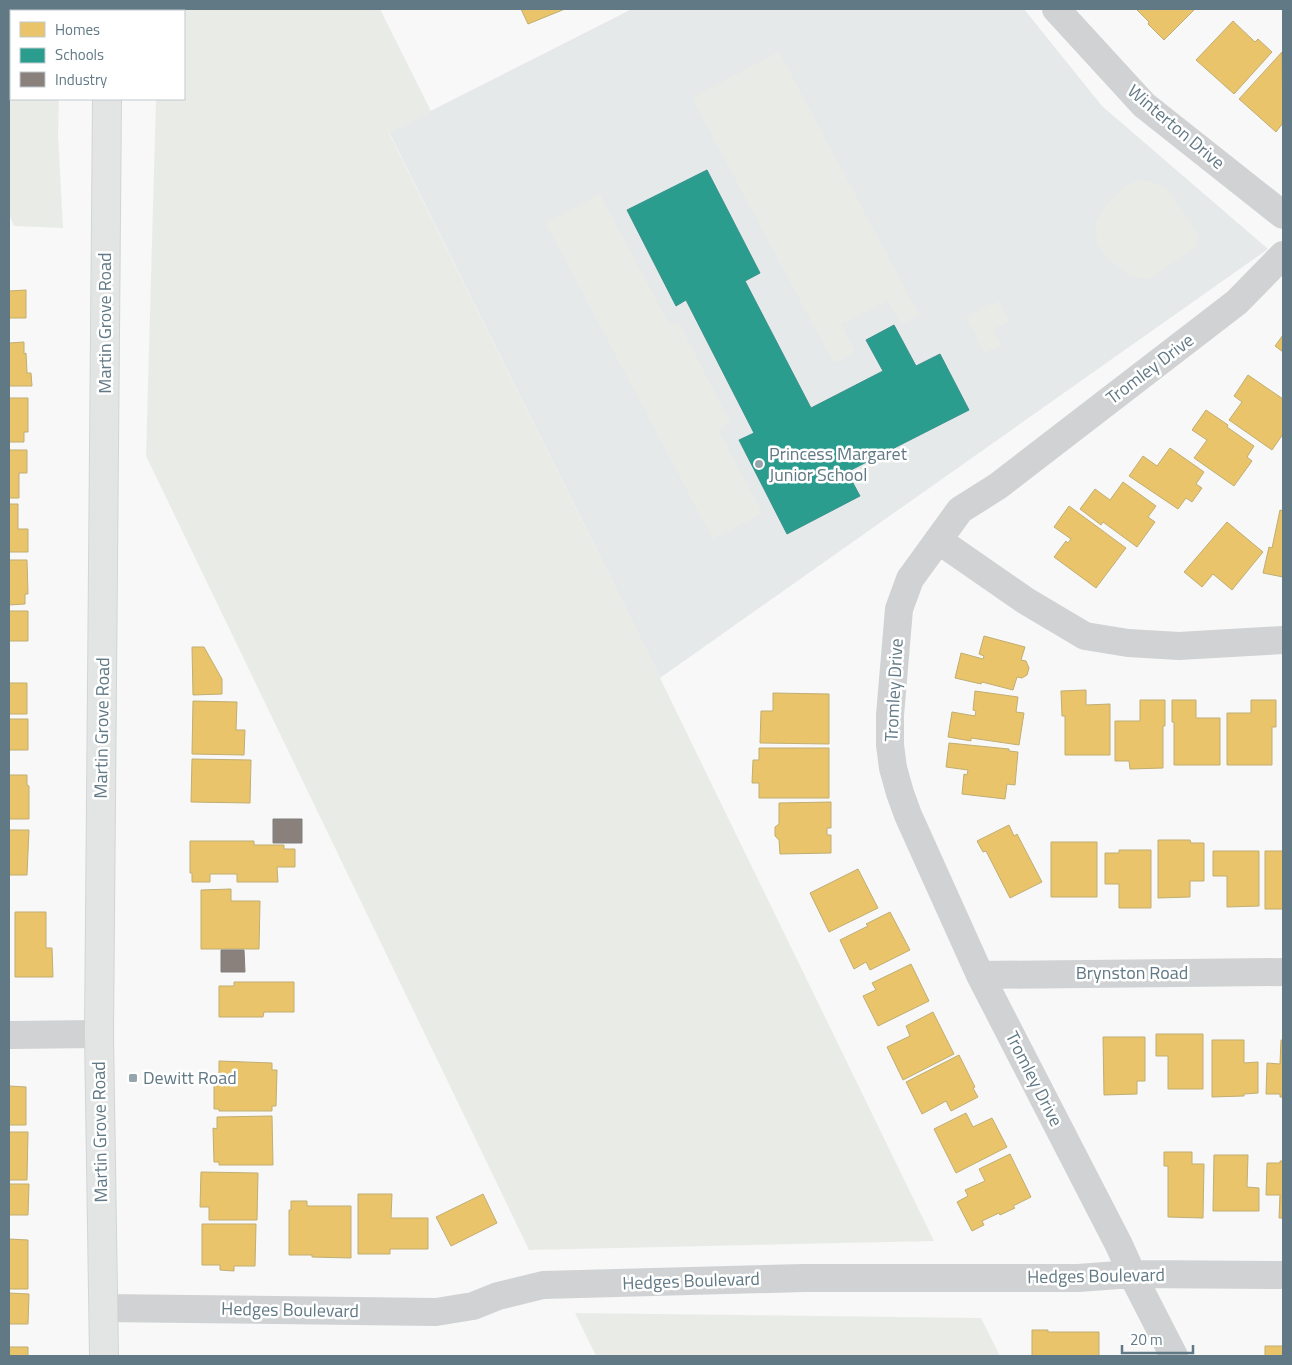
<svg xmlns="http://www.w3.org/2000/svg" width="1292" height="1365" viewBox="0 0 1292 1365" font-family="'Titillium Web',sans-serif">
<rect width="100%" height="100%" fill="#f8f8f8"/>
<path fill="#e6e9e9" d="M632,9H1024L1102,106L1268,249L660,678L389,132Z"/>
<path fill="#e9ece6" d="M9,9H59V11H11V99H59L58,135L63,228L14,226L9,215Z
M158,9H380L431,111L389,133L660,678L934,1241L529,1250L146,456L156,99H184V11H158Z
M779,52L919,315L901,324L888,300L841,324L855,352L834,363L692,98Z
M1139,180L1151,182L1168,189L1198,233L1196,247L1149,279L1130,275L1109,260L1097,243L1096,222L1107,205L1125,186Z
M600,195L670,326L678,322L730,422L718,429L762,513L713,539L546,223Z
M999,301L1009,321L993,329L1001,345L985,353L967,317Z
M575,1313L981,1318L1000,1356H596Z"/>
<path fill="#e9c46a" stroke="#c0ae72" d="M521,9H565L528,24Z
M1136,9H1192L1194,10L1164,40L1148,24L1149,22Z
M1233,21L1255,42L1258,39L1272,52L1234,94L1196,60Z
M1282,52L1283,123L1276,132L1239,99Z
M26,290V318H9V291Z
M1283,335V352L1275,346Z
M24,342V354L26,353L27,373H31L32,386H9V343Z
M1248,375L1283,399V434L1272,450L1229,420L1242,402L1234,396Z
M9,398H28V432H24V442H9Z
M1206,410L1228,425L1227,427L1254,446L1247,457L1252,461L1234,486L1194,458L1207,440L1192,430Z
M1170,448L1204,472L1196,484L1202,488L1192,502L1186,498L1178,509L1129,476L1143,456L1157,466Z
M9,450H27V473H19V498H9Z
M1123,482L1156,506L1148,517L1155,522L1137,547L1103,522L1101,525L1080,509L1095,489L1110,500Z
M9,504H18V529H28V552H9Z
M1069,506L1126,548L1096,588L1054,557L1066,541L1068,543L1071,539L1054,527Z
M1280,510L1283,511V577L1263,573L1269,547L1272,548Z
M1227,522L1263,552L1232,590L1213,574L1202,587L1184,572Z
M9,560H27L28,594H25V604L9,605Z
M9,611H28V641H9Z
M984,636L1025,647L1021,660L1026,661L1029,668L1027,675L1022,678L1017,677L1013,690L982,682L981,684L955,678L961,653L983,659L984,656L979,654Z
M192,647H204L222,679V694L193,695Z
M9,683H27V714H9Z
M1086,690V705L1110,704V755H1065V716H1062L1061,691Z
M975,691L1018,697L1016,712L1024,713L1019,745L971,738V741L948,737L952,712L975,716L976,711L973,710Z
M773,693L829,694V744L760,743L761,711H773Z
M1140,700H1165V726H1163V768L1130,769L1129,761H1115V721H1140Z
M1172,700H1196V718H1220V765H1174V722H1172Z
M1251,700H1276V727H1272V765H1227V713H1251Z
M193,701L237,702L236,730H245L244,755L192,754Z
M9,719H28V750H9Z
M949,743L1009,749V751L1018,752L1015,785L1007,784L1005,799L962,794L964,774L967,775L968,770L946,767Z
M759,748H829V798H759V783H752L753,760H759Z
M192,759L251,760L250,803L191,802Z
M9,775H27V785L29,786V819H9Z
M831,802V828H827V835H831V853L780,854L779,840L775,836V827L779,824V803Z
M1009,825L1014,836L1017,834L1042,882L1010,898L986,851L983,852L977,841Z
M9,830H29L27,875H9Z
M1158,840H1190L1191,843H1204V881H1190V897L1158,898Z
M190,841H254V845H284V849H295V867H277L278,882H237V874H210V882H192V873H190Z
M1051,842H1097V897H1051Z
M1119,850H1151V908H1119V884H1105V853H1119Z
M1213,851H1259V906L1227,907V876H1213Z
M1265,851H1283V909H1265Z
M858,869L878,908L829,932L810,893Z
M231,889V901H260L259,949H201V890Z
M15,912H46V948H52L53,977H15Z
M890,912L910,950L870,970L866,962L854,969L840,940L868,926L866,924Z
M911,964L929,1001L878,1026L863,996L876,990L872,983Z
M234,982H294V1012H264L263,1017H219V986H234Z
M933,1012L954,1054L903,1080L887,1047L910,1036L906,1026Z
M1156,1034H1203V1089H1168V1056H1156Z
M1103,1037H1145V1081H1137V1094L1104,1095Z
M1212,1040H1244V1063L1258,1062V1093L1244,1094V1096L1212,1097Z
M1281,1040H1283V1097H1280V1094H1266L1267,1063L1280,1064Z
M959,1055L975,1087L973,1088L978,1097L951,1111L946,1101L922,1114L906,1082Z
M219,1061L272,1063V1070H277L276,1106H272V1111H219V1109H214V1085H211V1074L219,1075Z
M9,1086L26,1087V1125H9Z
M966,1113L973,1127L992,1118L1007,1147L956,1173L934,1129Z
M272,1116L273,1165H219V1162H214L213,1128L217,1129V1117Z
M9,1132H28L27,1180H9Z
M1164,1152H1192V1164H1204L1203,1218L1168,1217V1166H1164Z
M1010,1154L1031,1197L1013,1206L1015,1208L1000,1215L999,1213L982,1221L984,1225L972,1231L957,1202L968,1196L965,1190L985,1181L979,1169Z
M1214,1155H1248L1247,1187L1259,1188V1211H1213Z
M1280,1161H1283V1218H1279L1280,1195H1266L1267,1163H1280Z
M201,1172L258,1173L257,1220H209V1207H200Z
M9,1184H29L28,1215H9Z
M358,1194H392L391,1218H428V1249H390V1254H358Z
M483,1194L497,1223L451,1246L436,1217Z
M291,1201H307V1206H351V1258L312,1257V1255H289V1210H291Z
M202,1224H256L255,1266H234V1271L220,1270V1265H202Z
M9,1239L28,1240V1289H9Z
M9,1293L29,1294L28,1324H9Z
M1032,1330H1048V1332H1099V1356H1032Z
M1265,1346H1283V1356H1265Z
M9,1347H28V1356H9Z"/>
<path fill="#2a9d8f" stroke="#3a928c" d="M707,170L760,273L745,281L811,408L883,371L866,340L894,325L916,366L940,354L969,410L847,472L860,496L787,534L739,440L754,433L686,300L676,306L627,210Z"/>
<path fill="#8a817c" stroke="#7e7f7f" d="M273,819H302V843H273Z
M221,950H244L245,972H221Z"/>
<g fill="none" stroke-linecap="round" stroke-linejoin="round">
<defs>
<path id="secondary" d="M108,11V9
M104,1356L99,1034L107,99"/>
</defs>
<use href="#secondary" stroke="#d2d5d6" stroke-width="30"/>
<path stroke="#d0d2d3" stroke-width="28" d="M1056,9L1144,105L1283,215
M938,540L1026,601L1085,636L1128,643L1179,646L1283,640
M980,975L1283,972
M9,1035L99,1034
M103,1308L436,1312L473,1306L498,1296L543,1285L804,1278H1078L1132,1274L1283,1275
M1174,1356L1132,1274L1119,1245L980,975L908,815L900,793L893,768L890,745V715L899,609L910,579L960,510L998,486L1237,302L1283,255"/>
<use href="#secondary" stroke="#e3e4e4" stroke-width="28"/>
</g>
<g fill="#96a5ad" stroke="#fff" stroke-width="2">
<circle cx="759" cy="464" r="5"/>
<rect x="128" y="1073" width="10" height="10" rx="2.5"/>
</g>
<g text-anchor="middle" stroke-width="5" stroke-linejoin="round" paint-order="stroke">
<g font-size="18" fill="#617985" stroke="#fff">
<text transform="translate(1176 127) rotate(40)" y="6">Winterton Drive</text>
<text transform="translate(105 323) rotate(-90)" y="6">Martin Grove Road</text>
<text transform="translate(1150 369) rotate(-37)" y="6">Tromley Drive</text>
<text transform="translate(894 690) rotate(-87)" y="6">Tromley Drive</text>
<text transform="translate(102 728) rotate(-89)" y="6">Martin Grove Road</text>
<text x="1132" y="979">Brynston Road</text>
<text transform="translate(1034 1079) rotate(63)" y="6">Tromley Drive</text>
<text transform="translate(100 1132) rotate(-91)" y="6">Martin Grove Road</text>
<text transform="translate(1096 1276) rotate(-1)" y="6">Hedges Boulevard</text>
<text transform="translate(691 1281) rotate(-2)" y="6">Hedges Boulevard</text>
<text transform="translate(290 1310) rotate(1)" y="6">Hedges Boulevard</text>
</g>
<g font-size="18" fill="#617985" stroke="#fff" text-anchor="start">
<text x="769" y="460">Princess Margaret<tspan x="769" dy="21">Junior School</tspan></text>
<text x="143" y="1084">Dewitt Road</text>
</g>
</g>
<rect width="1292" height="1365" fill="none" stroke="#617985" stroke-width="20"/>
<rect x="10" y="10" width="175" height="90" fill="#ffffff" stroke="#c0c9ce"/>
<rect x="20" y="22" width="25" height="15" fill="#e9c46a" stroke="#c0c9ce"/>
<text x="55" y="35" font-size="15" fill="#617985">Homes</text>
<rect x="20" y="48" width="25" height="15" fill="#2a9d8f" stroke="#c0c9ce"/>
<text x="55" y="60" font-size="15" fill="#617985">Schools</text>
<rect x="20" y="72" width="25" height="15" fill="#8a817c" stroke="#c0c9ce"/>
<text x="55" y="85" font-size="15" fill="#617985">Industry</text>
<path d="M1122 1345v8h71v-8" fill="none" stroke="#617985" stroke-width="2.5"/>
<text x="1130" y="1345" font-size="15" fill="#617985" stroke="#ffffff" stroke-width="4" paint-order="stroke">20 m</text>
</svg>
